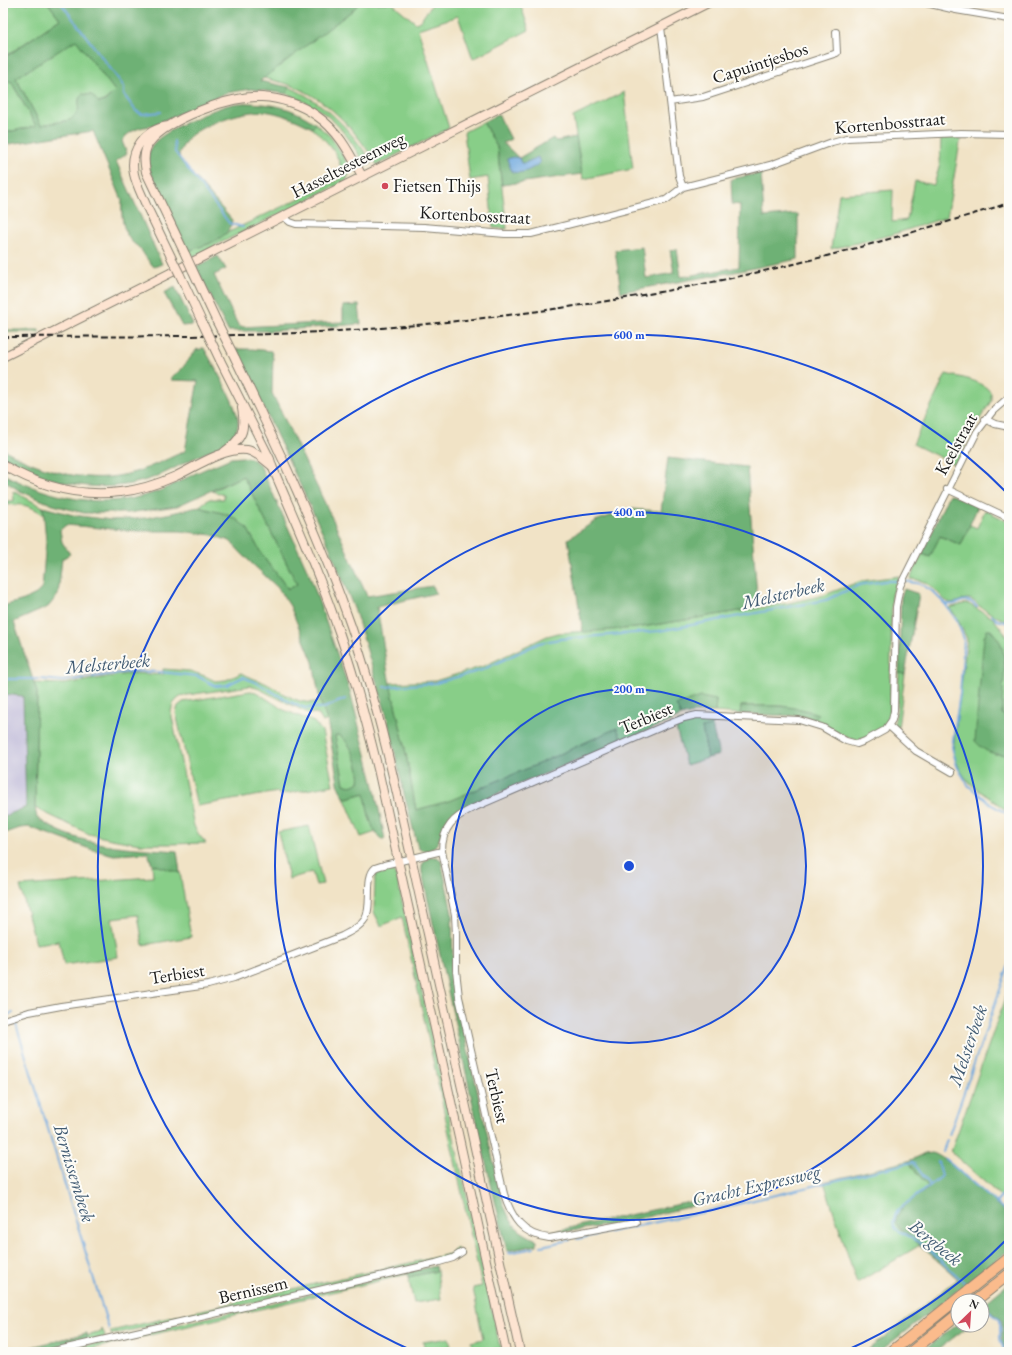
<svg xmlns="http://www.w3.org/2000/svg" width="1012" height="1355" viewBox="0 0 1012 1355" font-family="'EB Garamond',serif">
<rect width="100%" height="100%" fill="#fdfcf7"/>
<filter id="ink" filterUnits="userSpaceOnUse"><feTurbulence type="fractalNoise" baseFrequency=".025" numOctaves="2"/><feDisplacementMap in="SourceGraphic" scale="8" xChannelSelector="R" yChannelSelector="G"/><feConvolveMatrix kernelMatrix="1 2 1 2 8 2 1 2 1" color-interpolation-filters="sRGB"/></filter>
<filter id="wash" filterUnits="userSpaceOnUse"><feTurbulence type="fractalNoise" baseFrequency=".012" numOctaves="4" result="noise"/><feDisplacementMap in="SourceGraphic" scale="16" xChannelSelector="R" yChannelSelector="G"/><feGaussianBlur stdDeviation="0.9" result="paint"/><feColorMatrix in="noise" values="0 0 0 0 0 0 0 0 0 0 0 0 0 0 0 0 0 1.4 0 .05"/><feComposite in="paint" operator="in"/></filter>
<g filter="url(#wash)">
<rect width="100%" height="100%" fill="#f1e3c6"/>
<path fill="#c4c0db" d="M3,694L23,696L26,807L3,817Z"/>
<path fill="#88ce88" stroke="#527552" d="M3,3H48L60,19L6,56L3,50Z
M359,3H392L416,23L421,20L433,3H520L529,30L473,59L458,16L418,29L449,128L377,165C356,130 325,95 284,83C277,81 270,80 263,78L353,10Z
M76,39L115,91C99,107 99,103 79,99V112L70,120L41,125L16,78Z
M11,81L36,126L3,133V86Z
M289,87C327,104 348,127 371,161V164L369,165L365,164C361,158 357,152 353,145C335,118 317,106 287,94Z
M624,92L633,169L583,179L573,117Z
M483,122L497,147L507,229L493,228L488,177L470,180L464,132Z
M316,124L330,136L339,149L348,165L350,172L346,181L192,257L188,251L209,244L227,233L342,178C342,156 328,142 312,128Z
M961,137L947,217L891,235L831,249L839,194L893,190L892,222L907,220L915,181L934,185L940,163L941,138Z
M3,330H39V332H3Z
M946,374C960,378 982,379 991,393V401L970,435L956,465L913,444Z
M243,476L297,584L288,589L261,553L247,528L226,514L198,507L209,499H224V495L212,491Z
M13,491L43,507L44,515C29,504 21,504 3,505V501H14Z
M985,510L1009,522V621C1001,620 986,611 979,606C976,603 973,600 969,599C962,598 955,605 948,602C945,601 943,598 941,596C930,585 926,580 910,579L922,554L930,557L939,536L961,545L970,525L977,528Z
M899,576L892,595L890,711C888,724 888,726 876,733C871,735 866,739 861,740C849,742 826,726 815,720L818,714L782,706H741L740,714L715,712L716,700H713L681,716L622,741L617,728L536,765L449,801L416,810L404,743L390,683L435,681L484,666L547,636L558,633L636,628L789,603L824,595L861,581Z
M967,603L993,618L1009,639V719L1002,714V704L994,754L1009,755V813C983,790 962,788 953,750L967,639L956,616L949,608Z
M163,669L190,671L205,676L215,681L226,680L242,673C249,677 257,680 265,683C283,692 299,707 320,701L327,720L323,722L318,714L315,713L310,714L259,689L250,686L180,696L173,704L171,712L194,826L199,835L206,843L169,844H140L111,839L89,834L35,808L37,692L34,683L64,684L133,673L163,675Z
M899,673L905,674L898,728H896L894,725L897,708Z
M250,691L256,692L284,710L314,722L322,731L333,785L279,795L278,792L197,806L176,713L178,706L183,702Z
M699,719H711L712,725L702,728L708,758L686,765L675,724L687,720Z
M339,735C351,741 362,769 359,782C354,786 350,787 344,784L335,736Z
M365,793L369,817L376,832L361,837L344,797L347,798Z
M309,826L323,884L316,885L312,872L289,879L278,832Z
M152,864L180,873L191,937L143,945L138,915L112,918L118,957L64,965L59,941L36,944L20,886L153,877Z
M382,869C390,868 393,871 397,878L501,1352H473L471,1342L483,1339L473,1288L482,1286L402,917L381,926L374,912L375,879L376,874Z
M1009,987V1204L951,1152Z
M908,1161L929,1188L905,1204L898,1227L911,1236L920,1245L857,1283L824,1182Z
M457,1248L458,1250L455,1254L448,1258L111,1335V1331L319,1283L419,1261L450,1254Z
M437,1271L441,1299L414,1303L408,1277Z
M407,1272L408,1274L104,1346L77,1352H58Z
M102,1329L105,1335L104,1338L88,1341L87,1336L101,1332Z
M449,1338L452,1352H425L423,1342Z"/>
<path fill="#6eb174" stroke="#456648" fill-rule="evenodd" d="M48,3H359L353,10L260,81L289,87L287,94L251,89L226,93L151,126C140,127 128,131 122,141L127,154L116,161L162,264L154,267C147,260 146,257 141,250C138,246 134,244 131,241C122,230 121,213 122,200L93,131L3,145V133L36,126L11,81L3,86V50L7,56L60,19ZM76,40L115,91L105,101L99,103L92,95L82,94L79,99L78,112L70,120L41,125L16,78Z
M248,103C275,104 294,108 316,124L312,128C299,121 285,115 270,112C248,108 205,123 189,137C185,141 182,148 179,153L180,160L232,220C230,240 204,245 188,251L150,171C148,162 147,151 153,144C163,131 216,107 233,104C238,103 243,103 248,103Z
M498,114L511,139L503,143L519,158L553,138L556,141L576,137L582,174L502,185L497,147L483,122Z
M761,173L764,217L798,214V259L740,271L621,292L615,250L642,247L646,278L674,273L670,250L677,249L681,277L739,267L740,205L732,204L731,179Z
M218,256L226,269L214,275L237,323L240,327L343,322V306L359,305L361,324L272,331H228L196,267Z
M175,287L193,325L182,326L164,293Z
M202,348H204C212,363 241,410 238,425C235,443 213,449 199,456C185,462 172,470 158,476C105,497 50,485 3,457V449C42,471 90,486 135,472C152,467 169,458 185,451L198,381L171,380V377L180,371L197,349L199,350Z
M236,349H252L271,351L273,358L272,393L334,522L367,596L433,586L436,593L377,607L389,679L404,743L416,810L449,801L536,765L617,728L622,741L461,809C456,814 451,818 447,823C441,832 436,860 418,848L405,798L386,713L355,611L329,546Z
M242,457L251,458L260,465L310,576L350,691L375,790L385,839L383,840C370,833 367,806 365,793L347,798L344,797L339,788L327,720L320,701L313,662L290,606L278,588L244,556L230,541L212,535L180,531H136L66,525L60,530L62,542L70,554L62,559L58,595L48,607L14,622L37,692L35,808L37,818C79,848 128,847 177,851L180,873L152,864L148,853L114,855L90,849L29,827L20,828L3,834V817L26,807L23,696L3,694V606L24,600L36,594L42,588L46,541L43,507L73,515L111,520L145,518L172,513L198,507L226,514L236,519L247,528L261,553L288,589L297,584L243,476L177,506L128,513H84L53,505L20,491L3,480V474C50,498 102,510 153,493C164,490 174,484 184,479C199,471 215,465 231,458ZM339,735C351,742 362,769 359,782C354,786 350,787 344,784L335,736Z
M668,458L747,467L758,608L636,628L583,632L568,539L595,521L631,509L661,511Z
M949,494L978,506L961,545L940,536L930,557L922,554Z
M904,589L919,594L905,674L899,673L901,597Z
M987,630H991C994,634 998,638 1000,642C1009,661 1001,693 1002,714L1009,719V755C993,754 987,754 975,741L979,692L984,637Z
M701,697L716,700L715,712L692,713L681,716L676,705Z
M741,706C769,706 791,704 818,714L815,720L799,716L740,714Z
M712,725L719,755L708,758L702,728Z
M431,857H437L441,860L452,913L453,969L456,997L502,1199C510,1222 514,1230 537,1240V1245L507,1251L484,1155L422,873C421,864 423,861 431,857Z
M932,1153C946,1155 996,1204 1009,1216V1250L879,1352H865L958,1279L895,1223C899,1205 914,1198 929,1188L908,1161L925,1154Z
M722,1195V1199L616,1224L551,1234L550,1232Z
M436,1266L437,1271L408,1277L407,1272Z
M1009,1283V1352H1007L1002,1341V1320L991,1312L984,1304Z
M958,1323V1325H970L935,1352H922Z
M87,1333L88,1341L37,1352H21L20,1350Z"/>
<path fill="#6ea8de" stroke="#45627d" d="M513,157L519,158L521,163H525L538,157L540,163C530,170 524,174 512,172L507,159Z"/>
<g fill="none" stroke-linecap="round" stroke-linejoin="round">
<path stroke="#6ea8de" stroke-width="2" d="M61,3L119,80L124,87V95L136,111L142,114L161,112
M174,141L175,152L229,223L235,225L243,227
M904,581L921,584L932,591L945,604L957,621L964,639L960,693L952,747L957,766L968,785L990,804L1006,813L1009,816
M946,604C960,608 962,592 977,607
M992,615L997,620L1009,623
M3,679H41L63,681L134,671L160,672L197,676L216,686L227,685L243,677L259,684L290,702L305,708H324L345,699
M385,687L436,683L482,670L539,643L560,639L659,631L826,600L859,585L885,581H900
M3,995L5,997
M3,1016L13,1013
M16,1024L109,1329
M949,1135L1009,964
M943,1151L947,1140
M945,1159L1009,1214
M938,1162L942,1175L941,1177L898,1210L895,1216L893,1224L896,1229L925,1246L968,1286
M996,1203L1005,1192L1009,1183
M577,1239L704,1212L913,1162L930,1185
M541,1246L570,1240
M508,1253L534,1248
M982,1304L988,1311L1000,1320V1340L1005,1352"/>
</g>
</g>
<g filter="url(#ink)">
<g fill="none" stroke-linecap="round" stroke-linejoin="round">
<defs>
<path id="minor" d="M926,3L956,10L1009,19
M661,27L679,176L683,187
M670,102L703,97L837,53L836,32
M283,216L290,222L296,224L424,227L505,234H531L666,200L683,187L770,165L832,142L847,138L961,133L1009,134
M985,419L995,424L1009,427
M947,489L1009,518
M889,726L916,751L952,772
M3,1020L29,1012L61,1006L208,985L234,978L342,936C350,932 360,927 365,919C373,906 364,877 375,868C377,867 381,866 384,865L442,851
M636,1222L549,1238C522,1235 512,1218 504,1194L459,997L456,970V934L455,915L442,851C442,828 454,817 473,808L666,725L684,718L697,715L799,720L822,727L846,741L857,744L865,741L885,730L892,720L894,711L896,607L900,586L977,432L993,411L1009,397
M49,1352L436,1263L453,1258L462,1252"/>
<path id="secondary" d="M169,126C145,129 129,150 134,174C136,184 142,195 146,205C155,224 165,244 174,263
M186,256L146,172C144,162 143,152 149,143C167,119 232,95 262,97C281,98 302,105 317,116C339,131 350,154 362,176
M192,269L217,322
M180,275L202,322
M3,357L708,3
M235,358C277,446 319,534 351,626C385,726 405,831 428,934C459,1074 489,1213 520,1352
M220,360L270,459L272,466C293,516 315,564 333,615C352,666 365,717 378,769L506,1352
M224,452C242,439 246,431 242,408
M3,465C39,486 79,497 120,492C139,490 158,484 176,476C195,467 225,447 247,450C257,452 264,460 272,466"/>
<path id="trunk" d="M975,1301L1009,1274
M891,1352L1009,1258
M911,1352L958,1314"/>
</defs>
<use href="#minor" stroke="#868071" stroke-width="8"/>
<use href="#secondary" stroke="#868071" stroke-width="10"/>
<use href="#trunk" stroke="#868071" stroke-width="12"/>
<use href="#minor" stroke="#fff" stroke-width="6"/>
<use href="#secondary" stroke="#fde4d1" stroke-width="8"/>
<use href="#trunk" stroke="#fabb8c" stroke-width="10"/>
<path stroke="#1c1c1c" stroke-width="2" stroke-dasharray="6 3" stroke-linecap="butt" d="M3,337C129,336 256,338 382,328C515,317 647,298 777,268C855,250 932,227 1009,203"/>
<defs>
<path id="secondary-bridge" d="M186,256L192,269
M174,263L180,275
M202,322L220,360
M217,322L235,358"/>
</defs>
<use href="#secondary-bridge" stroke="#868071" stroke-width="10" stroke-linecap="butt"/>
<use href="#secondary-bridge" stroke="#fde4d1" stroke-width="8"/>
</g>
</g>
<circle cx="629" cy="866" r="177" fill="#1d4ed8" fill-opacity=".12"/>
<g fill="none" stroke="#1d4ed8" stroke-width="2">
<circle cx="629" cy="866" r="177"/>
<circle cx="629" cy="866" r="354"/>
<path d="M1008 1238A531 531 0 0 1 845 1351M413 1351A531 531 0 1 1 1008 494"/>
</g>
<circle fill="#d1495b" stroke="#fdfcf7" stroke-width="1.5" cx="385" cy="186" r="4"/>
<g text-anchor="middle" stroke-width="4" stroke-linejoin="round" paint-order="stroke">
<g font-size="18" fill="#1c1c1c" stroke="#fdfcf7">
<text transform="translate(760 63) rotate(-18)" y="6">Capuintjesbos</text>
<text transform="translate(890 123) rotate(-5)" y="6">Kortenbosstraat</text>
<text transform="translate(348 165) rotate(-27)" y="6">Hasseltsesteenweg</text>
<text transform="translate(475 215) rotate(3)" y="6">Kortenbosstraat</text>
<text transform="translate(956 444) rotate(-61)" y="6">Keelstraat</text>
<text transform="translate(646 718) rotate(-23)" y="6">Terbiest</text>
<text transform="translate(177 974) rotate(-9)" y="6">Terbiest</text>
<text transform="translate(497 1096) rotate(77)" y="6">Terbiest</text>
<text transform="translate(253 1290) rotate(-13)" y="6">Bernissem</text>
</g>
<g font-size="18" fill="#1c1c1c" stroke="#fdfcf7" text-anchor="start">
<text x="393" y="192">Fietsen Thijs</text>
</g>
<g font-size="19" font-style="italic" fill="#415b73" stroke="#fdfcf7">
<text transform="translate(783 593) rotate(-13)" y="7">Melsterbeek</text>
<text transform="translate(108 663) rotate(-5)" y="7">Melsterbeek</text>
<text transform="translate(967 1045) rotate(-71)" y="7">Melsterbeek</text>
<text transform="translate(75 1173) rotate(73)" y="7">Bernissembeek</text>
<text transform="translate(756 1185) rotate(-13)" y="7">Gracht Expressweg</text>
<text transform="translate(936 1242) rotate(39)" y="7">Bergbeek</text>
</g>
</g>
<circle cx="629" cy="866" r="6" fill="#1d4ed8" stroke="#fdfcf7" stroke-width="2"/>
<g font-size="12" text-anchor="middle" font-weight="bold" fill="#1d4ed8" stroke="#fdfcf7" stroke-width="4" stroke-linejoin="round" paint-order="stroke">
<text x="629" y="339">600 m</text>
<text x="629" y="516">400 m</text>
<text x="629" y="693">200 m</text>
</g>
<rect width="1012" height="1355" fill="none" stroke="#fdfcf7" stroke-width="16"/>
<g transform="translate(970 1313) rotate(25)"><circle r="19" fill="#fdfcf7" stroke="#a3a29f"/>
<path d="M0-3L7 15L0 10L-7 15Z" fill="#d1495b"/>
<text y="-6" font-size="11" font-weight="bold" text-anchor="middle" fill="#1c1c1c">N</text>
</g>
</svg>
